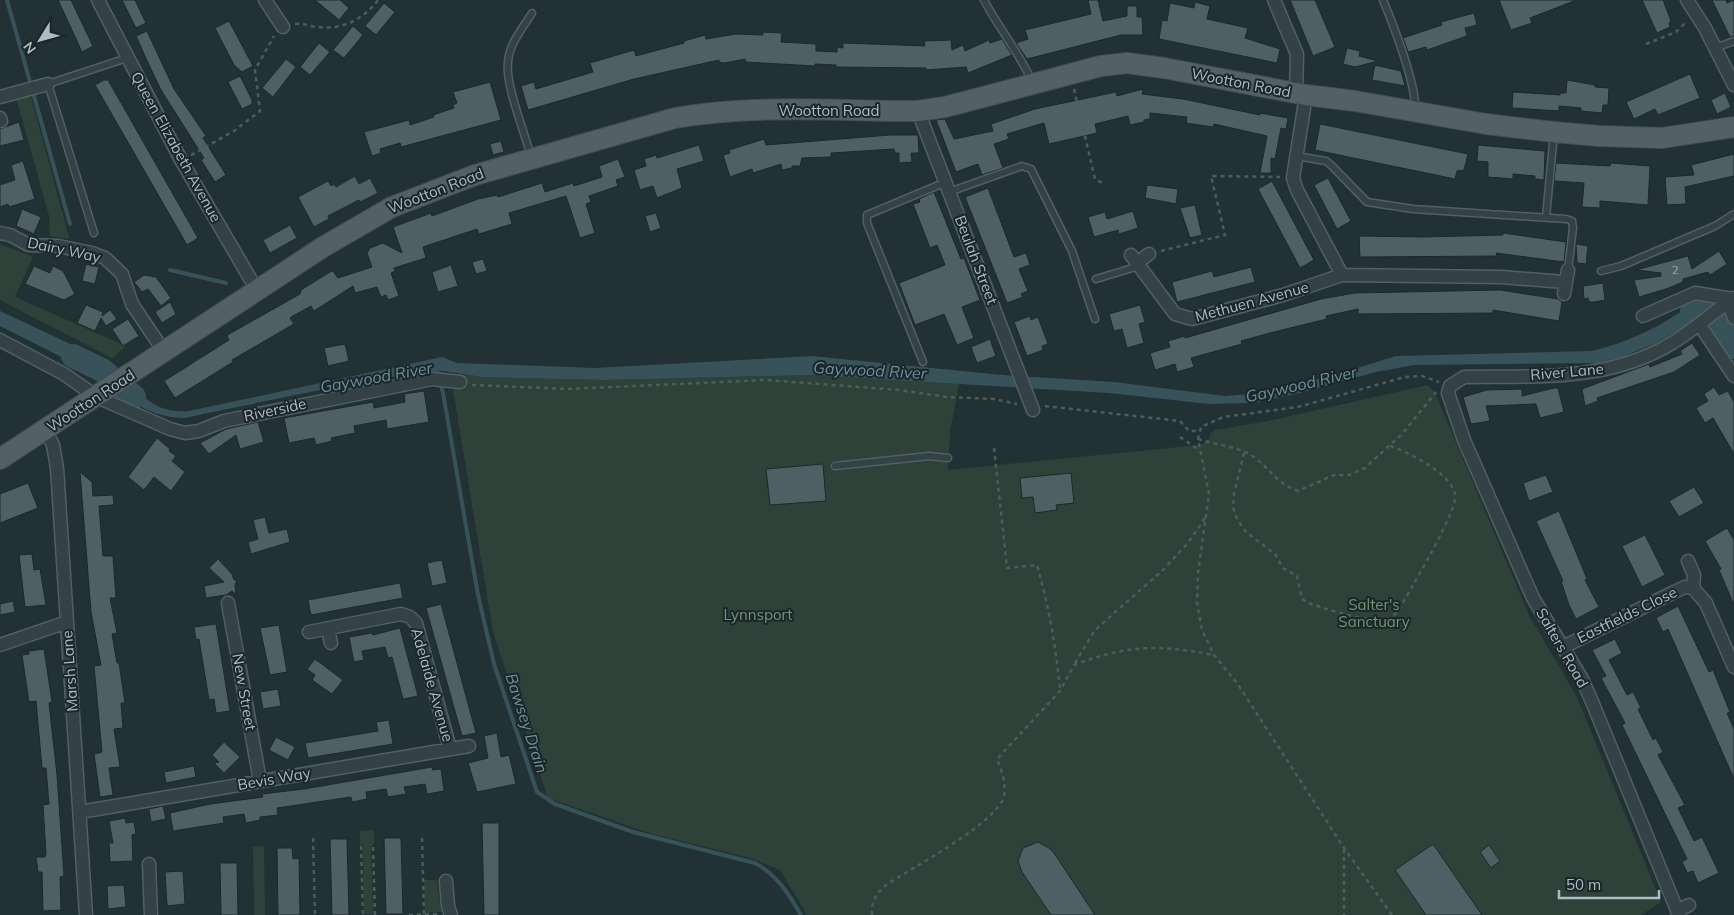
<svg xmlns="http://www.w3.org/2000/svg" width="1734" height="915" viewBox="0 0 1734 915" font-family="Mulish,sans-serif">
<rect width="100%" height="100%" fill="#223134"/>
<path fill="#2e4239" d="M30,93L69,237V239L50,236L49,216L16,97Z
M0,244L33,257L15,297L126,346L112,358L0,300Z
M459,374L482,377L604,380L810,375L959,384L950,432L948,470L1199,445L1209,440L1210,434L1215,430L1268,421L1428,385L1435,393L1529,615L1577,697L1661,902L1641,915H807L780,870L751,858L652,834L548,798L493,632L453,389Z
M374,830V845L371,846L373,914H364L363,845H360V831Z
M264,846L265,915H254L253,847Z
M424,880H437L441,912L425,913Z"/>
<path fill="#375359" d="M1695,302L1707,306L1719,321L1703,316L1656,343L1622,357L1597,363L1414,365L1376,372L1296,394L1252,403L1209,404L1109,393L810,375L604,380L482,377L443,371L421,372L330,388L184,418C154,417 139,407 116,389L127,381C148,401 158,413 189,411L442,357L457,363L595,368L812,356L1002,375L1114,382L1225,396L1262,393L1348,371L1396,356L1592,351C1630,342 1664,325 1695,302Z
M0,311L100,358L109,365L95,374L0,326Z"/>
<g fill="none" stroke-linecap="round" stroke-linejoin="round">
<path stroke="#375359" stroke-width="4" d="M7,0L70,224
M170,270L226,283
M436,367L443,393L478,595L494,664L537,792L555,804L633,832L755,863C777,875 789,894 801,915"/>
<path stroke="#375359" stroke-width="24" d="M1692,312L1697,309C1718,314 1723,331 1734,347
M73,356L102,370L134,397"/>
</g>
<path fill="#4f6065" stroke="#1c282c" d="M58,0H71L93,46L82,52Z
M122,0H135L146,23L136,28Z
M315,0H340L349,8L339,20Z
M1088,0H1098L1103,21L1127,16V6H1137V17H1142L1143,35H1121L1027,59L1016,43L1028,39L1025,30L1091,14Z
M1290,0H1315L1335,47L1313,56Z
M1499,0H1574V1L1530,18L1532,23L1511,30Z
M1642,0H1663L1671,21L1669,23L1670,27L1657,33Z
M1712,0H1726L1727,3L1734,0V36L1730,37Z
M1195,2L1210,6L1207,19L1248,28L1245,38L1280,49L1277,63L1159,39L1162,20L1167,21L1170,3L1194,8Z
M384,3L395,12L376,35L365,26Z
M1474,13L1477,25L1465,28L1467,36L1427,50L1426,47L1408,52L1403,38L1442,25L1441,22Z
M229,21L253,66L242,72L234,65L215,28Z
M353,26L363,35L344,58L333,50Z
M147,31L174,89L206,136L203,138L226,175L215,182L201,160L204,158L161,90L149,65L136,36Z
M763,32L782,33L781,42L816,44V51L837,52V47L843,48V43L925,46L924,41L951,40L952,50L963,45L965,51L989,40L990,43L1002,39L1012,55L968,73L966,67L926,70V68L836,67V65L815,64V66L745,62V59L725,63L719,62V60L634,79L528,110L521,86L534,82L536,89L593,72L590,63L634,50L636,56L684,43V41L705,35L706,39L736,34L763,35Z
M319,43L330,52L310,75L300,67Z
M1347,48L1360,51L1359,56L1378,61L1355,67L1343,64Z
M286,59L296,67L273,97L262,88Z
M1375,65L1401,71L1405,86L1372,80Z
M1690,74L1700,98L1658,115L1655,109L1634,119L1626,102Z
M240,76L252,100V104L242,109L228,82Z
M104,80H108L198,238L187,245L95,85Z
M1567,80L1595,85V87L1609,88L1608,105H1603L1602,113L1581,111V108L1559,106V111L1512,108L1513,92L1560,95V93H1566Z
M490,82L501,120L401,147L400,143L380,149L381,153L372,156L364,132L409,120L410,125L434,117L433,115L454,108L453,105L457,103L453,92Z
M1143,89L1142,94L1183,99L1260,115V113L1288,118L1286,129L1281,128L1275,159L1271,158V173H1260L1267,136L1214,124L1213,127L1186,123L1187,117L1150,113V119L1144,120V122L1130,125L1128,116L1095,124L1097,133L1049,144L1044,123L1007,134L1009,139L994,144L1003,168L982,175L978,164L956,172L936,120L945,119L954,139L993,131L991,124L1035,109L1116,92L1117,96Z
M1725,93L1731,107L1717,114L1711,100Z
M19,122L24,140L0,146V129Z
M1320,124L1468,154L1464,170L1457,171L1455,179L1315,150Z
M890,135H918L919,153H911L912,162L899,163V153H895L894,149L831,153V157L802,158L800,166H792V168L782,170L781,164L753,173L752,169L730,177L723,155L730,153L729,150L764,139L766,145Z
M501,141L504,152L493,155L490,144Z
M699,145L704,161L677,169L682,188L657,198L653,186L640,190L634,170L646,166L644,159L656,155L657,158Z
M1478,145L1545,151L1544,180L1535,179V176L1513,174V179L1488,177V162L1477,161Z
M1734,154V176L1685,187L1686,204L1667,205L1665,177L1694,175L1691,165Z
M618,159L625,177L616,180L618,186L589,196L591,202L586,204L595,233L580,238L566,196L509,213L512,224L479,234L477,229L423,247L426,258L394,268L395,271L391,273L399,296L388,300L386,295L381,297L377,287L355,293L353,286L314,311L311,306L293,316L290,318L294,324L232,360L233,362L175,398L164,381L229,340L227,336L229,334L300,294L301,290L330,272L333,271L338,278L372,267L367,253L370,248L383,243L402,253L393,227L431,213L432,216L478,199L497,195L498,197L542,183L545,192L573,183L574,186L602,177L599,166Z
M23,161L35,199L9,207L8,204L0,207V185L15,180L11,165Z
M1556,163L1610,166L1611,163L1650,166L1648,205L1600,201V208L1582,207L1584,183L1554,181Z
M355,176L359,184L370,178L378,193L360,202L359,200L328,216L329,219L314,227L298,197L328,181L331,186L334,184L336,187Z
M1328,178L1351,221L1337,229L1314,185Z
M1272,181L1314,260L1300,268L1258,189Z
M1147,185L1178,189L1176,204L1145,198Z
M988,188L1014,257L1026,253L1030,265L1019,269L1028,291L1021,294L1023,297L1007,303L965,197Z
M934,192L961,259L964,258L980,300L962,307L974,338L957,345L944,314L915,325L899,283L945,265L937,245L930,248L913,204L920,202L919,199Z
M1195,205L1202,235L1190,238L1180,208Z
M22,209L41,217L34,234L16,226Z
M1133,211L1138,228L1119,234L1118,230L1094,237L1088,217L1105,212L1107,219Z
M656,213L661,228L650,232L645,216Z
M290,225L297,238L270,253L263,240Z
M1503,233L1566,242L1564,262L1496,253L1497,256L1360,257L1359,236L1423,237L1503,235Z
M1576,244L1588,246L1586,264L1577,263Z
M1719,251L1727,264L1710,275L1708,272L1683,279V282L1666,289L1639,297L1634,280L1661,276V273L1636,270L1688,256L1692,269Z
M483,259L487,271L476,274L472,262Z
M86,264L99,267L95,284L82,281Z
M451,265L458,286L438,292L432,272Z
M34,266L50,273L53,266L63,271L75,294L64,300L25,284Z
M1251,267L1255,282L1177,302L1172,282L1212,271L1214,277Z
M144,275L156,277L171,298L161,306L148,289L142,292L134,282Z
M1603,283L1605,300L1594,302H1589L1588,298L1584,299L1583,286Z
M1500,290L1558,299L1562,302L1559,321L1493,310V313L1358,314V309L1326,316L1327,319L1270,333L1241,341L1242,344L1191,358L1194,367L1177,372L1175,364L1155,370L1150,353L1170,347L1168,341L1185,336V338L1321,299L1355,293Z
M170,302L176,314L162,323L155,312Z
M86,305L103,312L102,316L110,310L117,319L106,326L101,318L95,331L77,323Z
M1140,305L1145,322L1139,324L1144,343L1127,348L1122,329L1114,331L1109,314Z
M1030,316L1031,320L1038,317L1048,344L1042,346L1043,350L1027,356L1014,322Z
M128,319L139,336L123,346L112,329Z
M990,339L996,356L977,363L971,347Z
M1692,343L1700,355L1674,372L1597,398L1598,401L1585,406L1582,389L1649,364L1650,367L1682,354L1680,351Z
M345,344L349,361L328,366L324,348Z
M1714,387L1719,395L1728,391L1734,402V454L1713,418L1705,423L1696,408L1708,401L1704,394Z
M1554,388H1558L1564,412L1540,418L1536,404L1486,406L1490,421L1471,424L1463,397L1487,390L1522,389V396Z
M424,391L429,422L387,429L386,420L354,426L355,433L331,438L332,441L316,445L314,438L289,443L284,418L373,402L374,408L405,402L404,394Z
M258,422L264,442L240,449L236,435L209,454L200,443L226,429Z
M157,438L170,449L169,451L176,456L172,461L185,472L171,491L154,477L144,490L128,477Z
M823,464L826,501L770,505L766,469Z
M80,472L92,482L93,496L113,495L114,505L99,506L103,556H113L116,598H110L117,633L112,634L117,663H119L125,703H121L123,728L114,729L120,767L109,768L113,795L100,797L94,754L102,752L94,666L101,665L91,612Z
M1071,473L1074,503L1056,505L1057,510L1035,513L1033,497L1022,498L1020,478Z
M1546,475L1553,492L1529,501L1523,483Z
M28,483L38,508L0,523V494Z
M1694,487L1704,503L1679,517L1669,501Z
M1559,511L1587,579L1585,580L1599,607L1576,619L1569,605L1561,581H1563L1536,521Z
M265,517L269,533L287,529L290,542L251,554L248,542L258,539L253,520Z
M1727,528L1734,540V605L1719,570L1721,569L1705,541Z
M1645,535L1665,575L1642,587L1622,546Z
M32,554L34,570L40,569L46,605L25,607L19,555Z
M218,559L232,574L234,580H237L235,585L236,595L232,591L226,595L206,598L204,586L224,582L209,568Z
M442,560L447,583L432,586L427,563Z
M400,583L403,598L311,615L308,600Z
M13,601L15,612L0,615V604Z
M441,604L476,733L462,736L426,608Z
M1678,606L1709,672L1713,670L1730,712L1727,713L1734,729V779L1668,629L1663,632L1656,618Z
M216,624L230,711L216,713L214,699L209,700L199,639L196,640L194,627Z
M279,625L287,672L270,675L260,628Z
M400,628L418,696L403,699L392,657L388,658L385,647L362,651L364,660L354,662L349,637L372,633L373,635Z
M1615,639L1622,653L1609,660L1627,695L1633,692L1641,708L1638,709L1653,740L1656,738L1663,752L1658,755L1685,805L1678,808L1694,841L1702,837L1719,873L1698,883L1693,871L1687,873L1685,868L1682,862L1687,859L1622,725L1625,723L1601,678L1606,676L1592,650Z
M44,649L52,702L49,703L57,775L64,876L60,877L61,910L43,911L42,872H38L36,857H45L46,854L43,805L49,804L46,768H42L36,701L29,702L22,655L29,654V651Z
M315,659L343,680L332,694L312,680L315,675L307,669Z
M278,689L281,706L263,709L260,692Z
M389,720L393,744L308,758L305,743L378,731L376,722Z
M497,733L501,757L509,755L516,784L477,792L468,763L488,758L484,736Z
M276,737L295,747L288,760L269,750Z
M224,742L240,757L224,773L214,763L219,762L212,755Z
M194,766L196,777L166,783L164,772Z
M432,767L433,770L441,769L444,791L427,794L425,784L404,787L406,794L388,797L386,789L366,792L367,799L352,802L351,797L277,808L278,815L260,817V820L246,823L244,814L223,817L224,823L173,831L170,813L210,804L263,797L262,794L304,789Z
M163,806L166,819L151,822L149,809Z
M125,818L126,823L134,822L136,834L132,835L133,861L110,862L109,843H113L109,821Z
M482,823H499V915H484Z
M384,838H401L403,914H386Z
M330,839H347L349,915H332Z
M1038,842L1049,848L1054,853L1095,915H1051L1022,872L1018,861L1023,848Z
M1433,844L1482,915H1426L1395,870Z
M1489,845L1500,861L1491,868L1480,852Z
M277,848H292L293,859L299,858L300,915H278Z
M220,863H237L238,915H221Z
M183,871L185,904L167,906L165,872Z
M124,885L126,907L108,909L107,886Z"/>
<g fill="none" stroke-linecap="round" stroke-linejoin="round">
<defs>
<path id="lane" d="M984,0C999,29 1020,53 1032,82
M1383,0C1393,24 1417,86 1415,110
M1715,48L1734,41
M1296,156L1326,161L1331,165L1367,202L1413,209L1566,219L1572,221L1573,228L1568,270
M531,157C525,133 505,85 508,62C509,44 523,28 532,13
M949,192L1022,166L1031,169L1072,251L1095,319
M1546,217L1554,133
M94,233L48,84L127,58
M1601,271L1621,266L1715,226L1734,214
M1096,279L1139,266
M923,362L867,223V215L946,182
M835,466L929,456L948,458"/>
<path id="street" d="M98,0L181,160L258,292
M265,0L283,27
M1274,0L1297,54L1296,94
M1687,0L1705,28L1734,85
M1306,95L1293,178L1297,190L1342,275
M0,97L48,84
M918,111L1033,410
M0,118L1,121
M0,233L10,235L29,245L58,246L92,253L105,258L122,274L132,304L165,353
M1131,255L1175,314L1192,319L1283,295L1342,275L1501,277L1565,282
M1137,263L1149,254
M1564,294L1568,270
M1728,302L1734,318
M1643,316L1695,293L1733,299
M1699,324L1734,376
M0,340L64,374L97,397L170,429L185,433L199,431L224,421L432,379L460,382
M45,430L53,445L57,468L86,915
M1688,561L1694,575L1693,588
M228,603L260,781
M328,629L331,643
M309,632L401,614L410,617L416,623L450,749
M0,645L67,622
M1563,647L1674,592L1685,587L1693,588L1706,603L1734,667
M80,812L469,746
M149,864L151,915
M446,881L448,906L451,915
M1677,911L1689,905
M1679,915L1593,704L1582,679L1533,598L1464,440L1448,393L1450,386L1464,377C1534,376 1609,382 1672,343C1694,330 1713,312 1734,298"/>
<path id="primary" d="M0,459L323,247L392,207L475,175L675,118C754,104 838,111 918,111L945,107L1101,66L1127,63L1164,68L1306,95L1355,101L1486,124L1554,132L1599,136L1662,138L1734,127"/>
</defs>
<use href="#lane" stroke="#525f63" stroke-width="9"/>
<use href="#street" stroke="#525f63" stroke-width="15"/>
<use href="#primary" stroke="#414d52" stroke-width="22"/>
<path stroke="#4c5e5a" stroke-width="2.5" stroke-dasharray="4 4" stroke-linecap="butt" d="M295,24C303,23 311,27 319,27C342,30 364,19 378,0
M1646,44L1676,32L1686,22
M1074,89L1095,179L1104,184
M191,155L234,131L260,111L255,70L274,36
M1161,251L1225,235L1211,176L1280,177
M472,385L568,389L766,380L899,390L947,397L994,399L1017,404
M1045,406L1180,421L1189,431H1199
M1180,437L1199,450
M1198,439C1215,445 1239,446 1254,457C1272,471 1275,482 1298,491L1334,475H1349L1365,468L1403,433L1436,392
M994,448L1007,568L1037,565C1049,607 1056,647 1060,690
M1244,453L1234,494L1233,507L1237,519L1246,532L1275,554L1283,568L1297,576L1302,599L1308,603C1324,608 1377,627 1392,617C1395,615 1397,611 1400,608C1410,590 1459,509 1455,494C1450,472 1407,452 1388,445
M1075,663L1095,630L1163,570L1188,543L1205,518
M313,838L315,915
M422,838L424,915
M361,846L363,915
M373,847L375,915
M1344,849V915
M409,915L437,914
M872,915C871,901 876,894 886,885C910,869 999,822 1004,796C1006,782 1002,772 997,759L1060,691L1074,665C1127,645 1158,644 1213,655
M1392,915L1344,848L1237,683L1214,655L1202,630L1197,602L1198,573L1209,494L1198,439L1201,427L1223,417L1298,407L1405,377L1422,376L1439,382"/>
<use href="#lane" stroke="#354245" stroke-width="6"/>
<use href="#street" stroke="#354245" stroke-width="12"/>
<use href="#primary" stroke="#536165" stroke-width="20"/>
</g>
<g text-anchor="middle" stroke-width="4" stroke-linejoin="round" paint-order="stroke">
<g font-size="12" fill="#97a6ab">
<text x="1675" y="274">2</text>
</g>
<g font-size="15" fill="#afbdc2" stroke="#1b262a">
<text transform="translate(1241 83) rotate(11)" y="5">Wootton Road</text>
<text x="829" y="116">Wootton Road</text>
<text transform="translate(176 147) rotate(61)" y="5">Queen Elizabeth Avenue</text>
<text transform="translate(436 191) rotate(-21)" y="5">Wootton Road</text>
<text transform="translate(64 250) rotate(12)" y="5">Dairy Way</text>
<text transform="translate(976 260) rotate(69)" y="5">Beulah Street</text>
<text transform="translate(1252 302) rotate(-15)" y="5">Methuen Avenue</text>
<text transform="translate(1567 372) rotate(-5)" y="5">River Lane</text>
<text transform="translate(91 401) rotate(-33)" y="5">Wootton Road</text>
<text transform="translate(275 410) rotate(-12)" y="5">Riverside</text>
<text transform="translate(1627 615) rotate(-26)" y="5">Eastfields Close</text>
<text transform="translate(1562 648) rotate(60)" y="5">Salters Road</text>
<text transform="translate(70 671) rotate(-94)" y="5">Marsh Lane</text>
<text transform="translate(432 685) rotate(74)" y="5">Adelaide Avenue</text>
<text transform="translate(244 692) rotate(80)" y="5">New Street</text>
<text transform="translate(274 779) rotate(-10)" y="5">Bevis Way</text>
</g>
<g font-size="15" fill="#769571" stroke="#1b262a">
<text x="1374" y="610">Salter's<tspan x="1374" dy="17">Sanctuary</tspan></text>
<text x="758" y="620">Lynnsport</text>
</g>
<g font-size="16" font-style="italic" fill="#6c939d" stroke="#1b262a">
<text transform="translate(870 370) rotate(3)" y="6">Gaywood River</text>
<text transform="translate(376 377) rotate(-10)" y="6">Gaywood River</text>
<text transform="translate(1301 384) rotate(-13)" y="6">Gaywood River</text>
<text transform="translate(527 723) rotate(72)" y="6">Bawsey Drain</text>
</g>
</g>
<g transform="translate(40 40) rotate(233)" stroke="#1b262a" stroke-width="4" paint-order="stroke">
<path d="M0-4L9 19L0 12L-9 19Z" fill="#afbdc2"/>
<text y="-8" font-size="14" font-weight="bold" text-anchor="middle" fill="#afbdc2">N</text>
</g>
<path d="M1559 890v8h100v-8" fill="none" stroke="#afbdc2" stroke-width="2.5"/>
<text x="1566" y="890" font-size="15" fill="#afbdc2" stroke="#1b262a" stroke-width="4" paint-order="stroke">50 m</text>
</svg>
